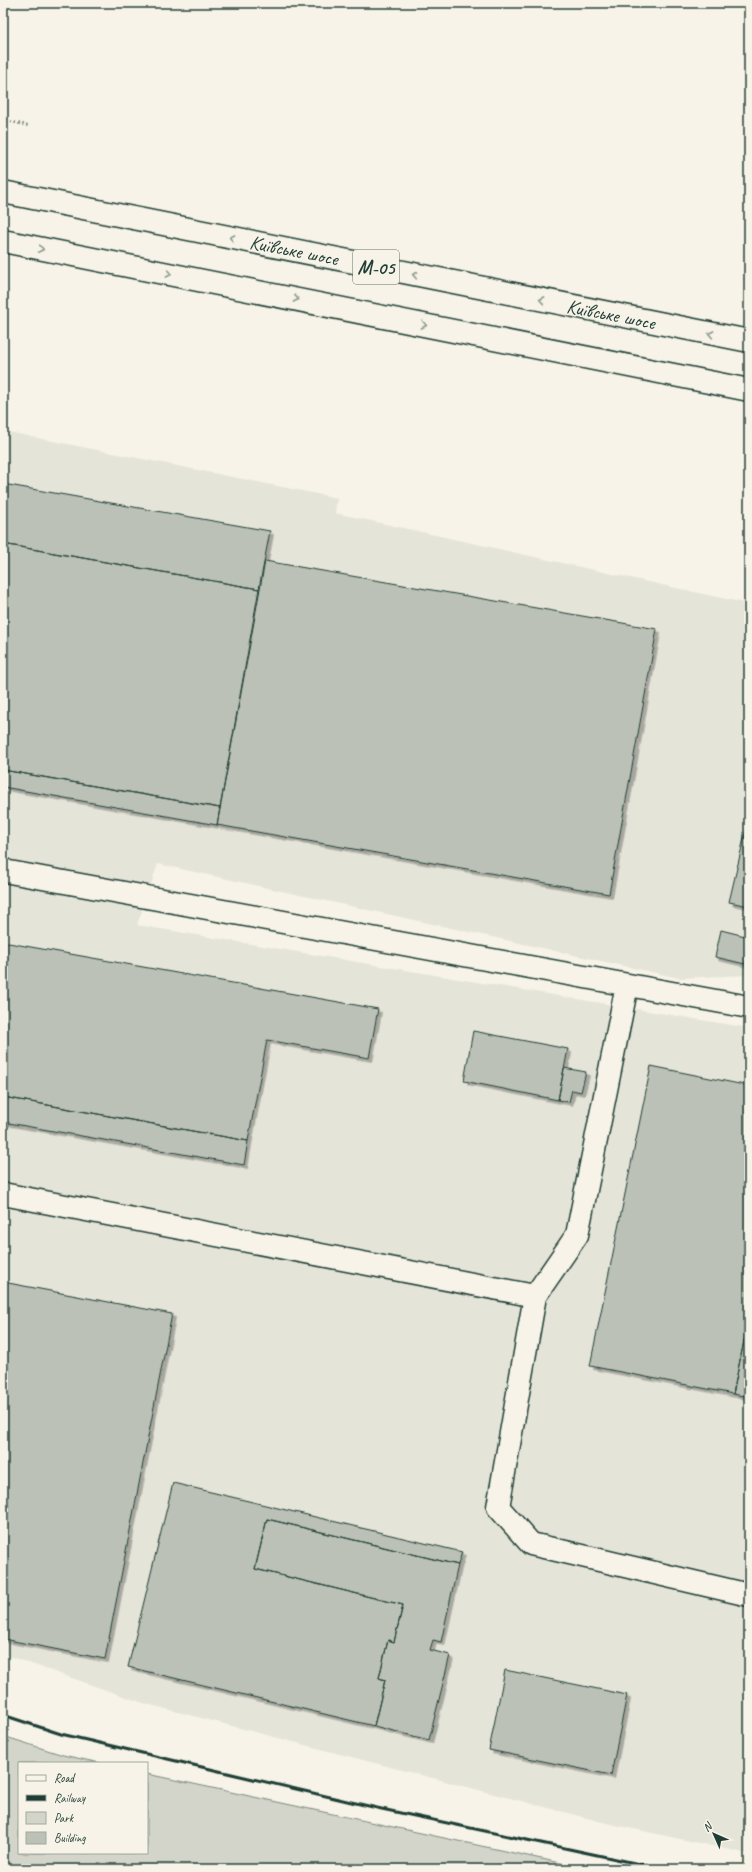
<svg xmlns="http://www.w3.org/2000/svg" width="752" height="1872" viewBox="0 0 752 1872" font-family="Caveat,sans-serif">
<defs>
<filter id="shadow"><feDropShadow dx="3.5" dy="3.5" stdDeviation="0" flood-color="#0004"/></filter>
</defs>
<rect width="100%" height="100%" fill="#f7f3e8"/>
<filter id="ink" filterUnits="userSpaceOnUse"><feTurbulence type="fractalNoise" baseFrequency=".025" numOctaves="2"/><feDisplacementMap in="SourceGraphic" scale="8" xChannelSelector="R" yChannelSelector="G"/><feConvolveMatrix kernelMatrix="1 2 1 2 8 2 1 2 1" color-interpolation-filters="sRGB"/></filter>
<g filter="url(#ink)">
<path fill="#e5e4d9" d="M3,431L337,498L335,513L749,604V975L679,978L158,864L137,925L749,1028V1854L606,1823L143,1703L3,1654Z"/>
<path fill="#d3d5ca" stroke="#79897f" d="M3,1736L63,1755L100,1763H19V1853H147V1774L588,1869H3Z"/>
<path fill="#bbc1b6" stroke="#1f3d34" filter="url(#shadow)" d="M3,484L270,531L259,589L3,544Z
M3,544L259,589L220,808L3,770Z
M265,561L657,629L609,894L217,825Z
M3,770L220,808L217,825L3,787Z
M749,817V906L729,902Z
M721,930L749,937V947L745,964L715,957Z
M3,942L378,1009L369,1058L267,1040L248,1141L3,1097Z
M473,1031L568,1049L558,1100L464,1081Z
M651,1066L749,1086V1317L733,1394L590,1366Z
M564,1068L586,1072L581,1092L572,1090L569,1102L558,1100Z
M3,1097L248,1141L244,1165L3,1122Z
M3,1282L172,1314L105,1659L3,1639Z
M749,1317V1397L733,1394Z
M173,1483L462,1552L458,1565L267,1519L255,1569L403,1605L394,1642L388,1640L379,1678L385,1680L374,1726L128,1667Z
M267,1519L458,1565L441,1642L433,1640L430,1650L450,1655L429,1740L374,1726L385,1680L379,1678L388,1640L394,1642L403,1605L255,1569Z
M505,1670L627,1695L611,1775L489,1750Z"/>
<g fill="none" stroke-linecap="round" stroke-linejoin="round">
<defs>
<path id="minor" d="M3,869L4,871L749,1007
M3,1194L535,1296L577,1235L627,985
M535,1296L498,1507L531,1544L749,1595"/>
<path id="major" d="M3,192L749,341
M3,241L749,390"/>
</defs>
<use href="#minor" stroke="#1f3d34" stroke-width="25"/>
<use href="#major" stroke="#1f3d34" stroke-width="25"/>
<path stroke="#1f3d34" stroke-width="2.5" stroke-dasharray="1 3" stroke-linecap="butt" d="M3,120L30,126"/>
<use href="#minor" stroke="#f7f3e8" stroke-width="22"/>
<use href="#major" stroke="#f7f3e8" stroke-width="22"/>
<path stroke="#1f3d34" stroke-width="3" d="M3,1715L61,1734L377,1808L663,1869"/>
</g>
<defs><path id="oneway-chevron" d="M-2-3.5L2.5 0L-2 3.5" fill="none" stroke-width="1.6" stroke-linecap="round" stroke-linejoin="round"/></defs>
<g stroke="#8b988e">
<use href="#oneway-chevron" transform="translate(232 238) rotate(-169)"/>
<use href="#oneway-chevron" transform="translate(41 249) rotate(11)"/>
<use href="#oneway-chevron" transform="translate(169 274) rotate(11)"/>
<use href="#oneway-chevron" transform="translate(415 275) rotate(-169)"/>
<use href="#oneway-chevron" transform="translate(296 299) rotate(11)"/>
<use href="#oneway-chevron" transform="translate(542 300) rotate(-169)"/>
<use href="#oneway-chevron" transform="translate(424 325) rotate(11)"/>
<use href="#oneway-chevron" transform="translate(711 334) rotate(-169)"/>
</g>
</g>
<g text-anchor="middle" stroke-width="3" stroke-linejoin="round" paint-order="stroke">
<rect fill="#f7f3e8" stroke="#60746a" stroke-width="1" x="353" y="250" width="46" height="34" rx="3"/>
<g font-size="19" font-weight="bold" fill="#1f3d34">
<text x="376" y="274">М-05</text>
</g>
<g font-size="20" fill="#1f3d34" stroke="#f7f3e8">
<text transform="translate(294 250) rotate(11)" y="7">Київське шосе</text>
<text transform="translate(611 314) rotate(11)" y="7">Київське шосе</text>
</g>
</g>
<rect width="752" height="1872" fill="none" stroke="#f7f3e8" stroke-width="16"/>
<rect x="8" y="8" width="736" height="1856" fill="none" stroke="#1f3d34" stroke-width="1.5" filter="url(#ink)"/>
<rect x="18" y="1762" width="130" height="92" fill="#f7f3e8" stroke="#a1aaa0"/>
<rect x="26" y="1775" width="20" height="6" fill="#f7f3e8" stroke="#a1aaa0"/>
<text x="54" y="1782" font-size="12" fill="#1f3d34">Road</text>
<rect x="26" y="1795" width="20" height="6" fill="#1f3d34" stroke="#a1aaa0"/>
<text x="54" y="1802" font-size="12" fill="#1f3d34">Railway</text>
<rect x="26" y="1812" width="20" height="12" fill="#d3d5ca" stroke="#a1aaa0"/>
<text x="54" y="1822" font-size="12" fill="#1f3d34">Park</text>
<rect x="26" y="1832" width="20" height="12" fill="#bbc1b6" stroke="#a1aaa0"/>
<text x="54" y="1842" font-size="12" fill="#1f3d34">Building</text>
<g transform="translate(714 1834) rotate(315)" stroke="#f7f3e8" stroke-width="3" paint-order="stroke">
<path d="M0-3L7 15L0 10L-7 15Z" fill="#1f3d34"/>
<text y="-6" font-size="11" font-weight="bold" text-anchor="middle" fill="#1f3d34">N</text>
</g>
</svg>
